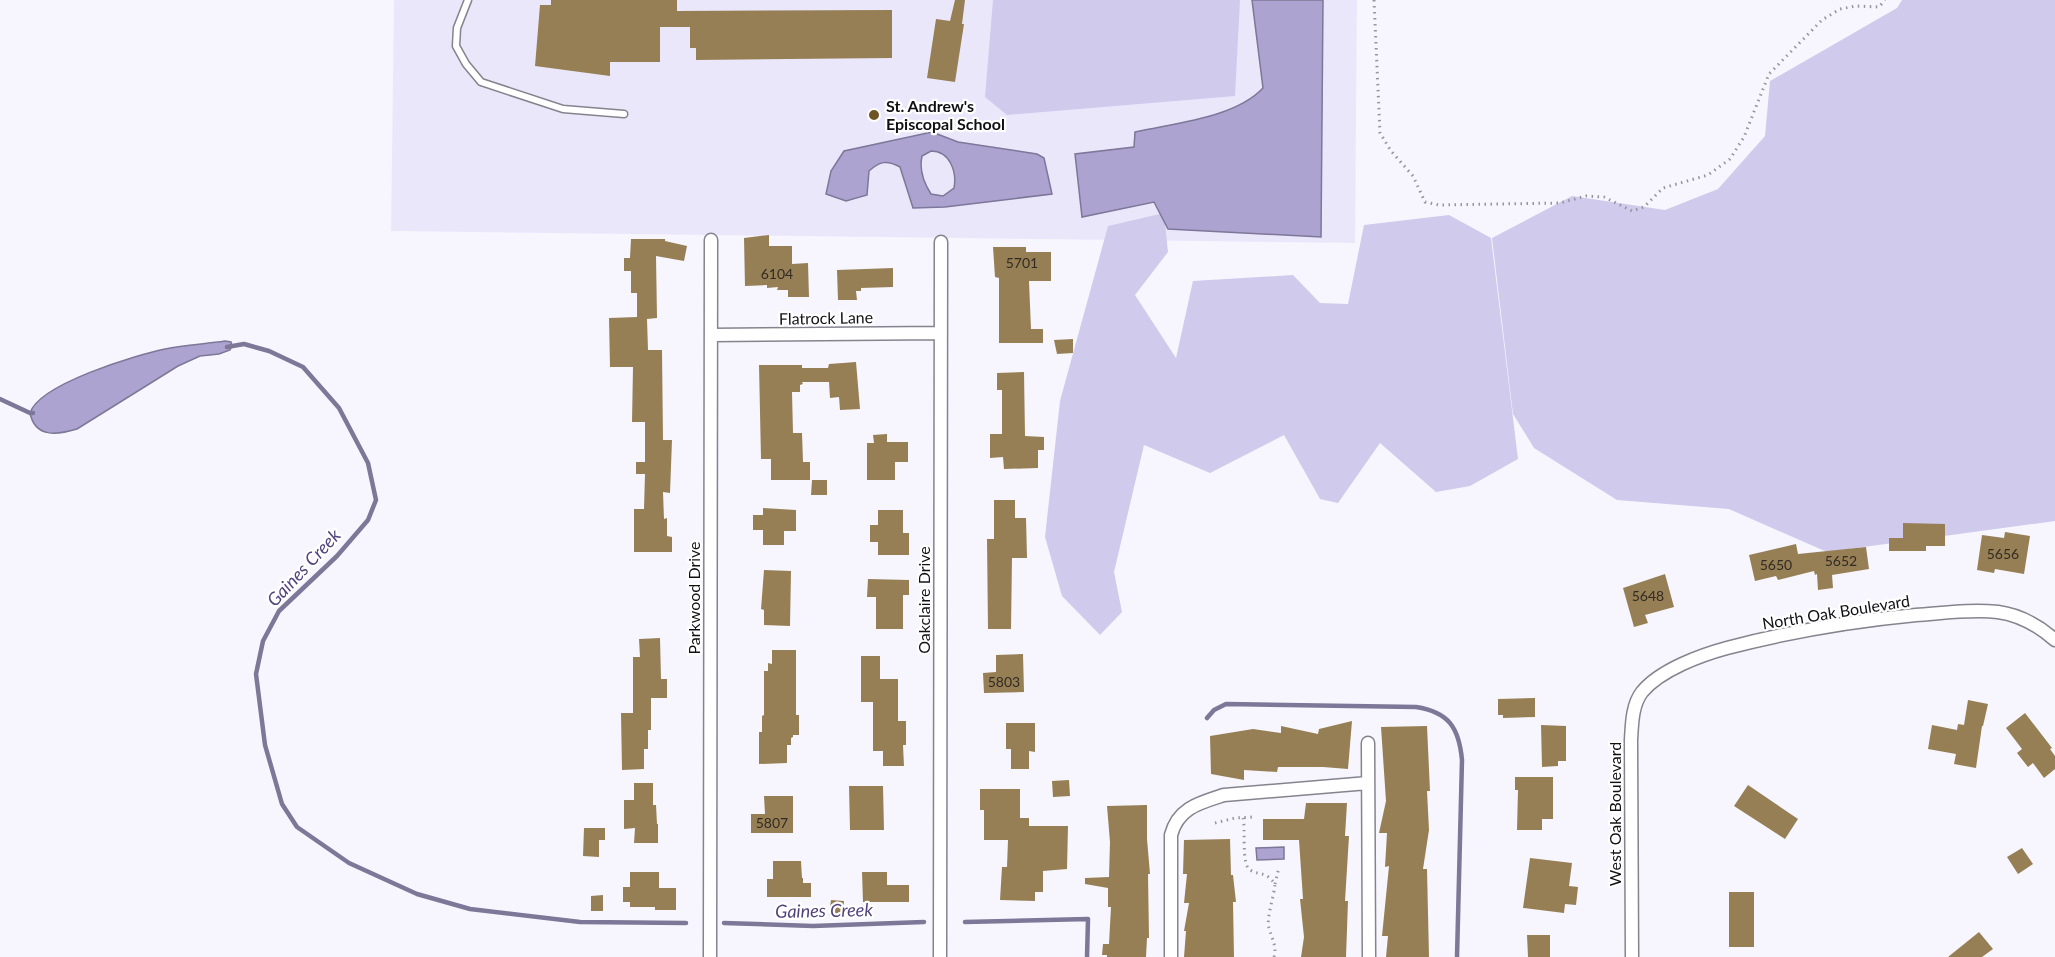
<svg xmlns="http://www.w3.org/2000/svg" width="2055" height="957" viewBox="0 0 2055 957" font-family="Lato,sans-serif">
<rect width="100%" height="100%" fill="#f7f6fe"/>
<path fill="#eae7fb" d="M394,0H1357L1355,243L391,231Z"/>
<path fill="#d0caed" d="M993,0H1240L1235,96L1007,115L985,97Z
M1902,0H2055V521L1827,552L1729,509L1617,500L1534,448L1513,414L1492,238L1572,196L1665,210L1718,189L1765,136L1770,81L1897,8Z
M1164,213L1168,252L1135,295L1176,358L1193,281L1293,275L1320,303L1348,304L1364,225L1449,215L1491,238L1518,459L1470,486L1436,492L1380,443L1338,503L1320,499L1284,435L1210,473L1144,445L1114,572L1122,612L1100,635L1062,596L1045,537L1060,401L1108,226Z"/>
<path fill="#aca3d1" stroke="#7d7798" stroke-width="1.5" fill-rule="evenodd" d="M1252,0H1323L1321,237L1168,229L1154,202L1082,217L1075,154L1134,147L1135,132C1174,123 1235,118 1263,88Z
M932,132L958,142L1037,154L1044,158L1052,194L945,207L913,208L900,167C887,160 880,161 869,171L867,195L846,201L826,194L831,171L844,151ZM931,151C950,151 957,172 954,188L943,196L931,194C924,183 919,169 922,156Z
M225,341L231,342L232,346L230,350L219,354L200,356L178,366L77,429C57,435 35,438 30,413C39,384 136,355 165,349C185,345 205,344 225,341Z
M1284,847V859L1257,860L1256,848Z"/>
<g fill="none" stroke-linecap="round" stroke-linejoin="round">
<path stroke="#7d7798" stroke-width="4.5" d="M227,347L244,344L269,351L303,367L339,408L368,463L376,500L368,520L337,556L279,611L263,641L256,674L265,745L282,804L297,827L349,863L417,894L470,909L580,922L686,923
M0,399L30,413H33
M1207,718L1214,710L1226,704L1416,707C1449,712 1459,728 1462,760L1457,957
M965,922L1088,919L1087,957
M724,923L813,926L924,922"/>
</g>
<path fill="#967f55" d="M551,0H677V11L892,10V58L696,60V48H690V27H660V62H610V76L535,66L540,5H551Z
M955,0H965L962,24H964L955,82L927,78L936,19L950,21Z
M769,235V246H792V264L808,263L809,297H788V290H777L778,287L767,288V285L745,286L744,238Z
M631,239H665V241L687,246L684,261L656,256L657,318L647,319L648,350H662L663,440H672L670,493L663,492L664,519L667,518V536L672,537V552H634V509H644L645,474H636V462H645V422H632L633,367H610L609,318L637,317V293H631V271H624V258H630Z
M993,247H1026V252H1051V281H1029L1031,329H1043V343H999V278L995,277Z
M893,268V287L861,288V291H856L857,300H838L837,270Z
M1073,339V353L1057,354L1054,340Z
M856,362L860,409L840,410L839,397L830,398L829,382H802L803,384L800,385V392H792L793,433H802L803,462H810V480H771V459H761L759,365H802V368H828L829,364Z
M1024,372L1025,436L1044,437V450H1038V468L1004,469L1003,457L990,458V434H1002V390H997V373Z
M887,434V442H908V462H895V480H867V443H874L873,435Z
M812,480H827V495H811Z
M994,500H1015V518H1026L1027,558H1012L1011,629H988L987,539H994Z
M763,508L796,510V531H784V545H763V530H753V515H763Z
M878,510H903V533H909V555H878V542H870V525H878Z
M1903,523L1945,524V546H1926V551H1889V538H1903Z
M2005,532L2030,536L2024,574L1995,569L1994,573L1977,570L1982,535L2004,538Z
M1796,544L1798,554L1866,547L1869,569L1832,575L1833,588L1818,590L1817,574L1815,575L1814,571L1778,580L1776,576L1755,581L1749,555Z
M764,570L791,571L790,626L764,625V610L761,609Z
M1665,574L1674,607L1645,615L1648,623L1634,627L1623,588Z
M868,579L909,580V595H903V629H876V597H867Z
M660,638L661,679H667V698H651V730H648V749H644V769L622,770L621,713H633V657H640L639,639Z
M772,650H796V715H799V735H793V737L791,738V745H787V763L759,764V732H762V716L764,715V671H768V663L772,664Z
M1023,654L1024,692L984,693L983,673L996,672V655Z
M861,656H880V679H898V721H906V745H903L904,766H883V751H873V702H861Z
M1535,698V717L1503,718V715H1498V699Z
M1968,700L1988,704L1983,726H1982L1976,768L1954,764L1956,754L1928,749L1932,725L1957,730L1958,724L1964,725Z
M2025,713L2052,748L2050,749L2055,756V769L2044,778L2033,763L2028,767L2017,753L2022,749L2006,728Z
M1352,721L1348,769L1323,767H1278L1277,772L1244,770V780L1211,774L1210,736L1253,729L1281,733V726L1318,734L1319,729Z
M1006,723H1035V752L1029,751V769H1011V749H1006Z
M1541,725L1566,726V761H1558V766L1542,767Z
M1427,726L1430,791H1427L1429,830L1423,869H1427L1429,957H1386L1388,936H1382L1389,866L1385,867L1387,833H1379L1386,801L1381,727Z
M1515,777H1553V819H1542V830H1517L1518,790H1515Z
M1069,780L1070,796L1053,797L1052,781Z
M634,783H653V805H656L657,824H658V843H634L635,828L624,829V800H634Z
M1748,785L1798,819L1785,839L1734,806Z
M849,786H883L884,830H850Z
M980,789H1020V818H1029V826H1068L1067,869L1043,871V892H1035V901L1000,900L1002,867H1007L1008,840H984V810H980Z
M764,796H793V833H751V814H765Z
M1306,803H1347L1345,836H1349L1345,901H1348L1346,957H1301L1304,937L1300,899H1303L1299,840H1263V819H1304Z
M1147,805V839L1150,874H1148L1149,938H1147L1146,957H1107V955H1102L1103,944H1109L1111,907H1108V888L1085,884V878L1109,877L1110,842L1107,806Z
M584,828H605V840H599V857L583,856Z
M1230,839L1231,875H1233L1236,902H1233L1234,957H1184L1186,931H1184L1189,903H1184L1187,874H1183L1184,840Z
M2022,848L2033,864L2018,874L2007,857Z
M1530,858L1572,863L1569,886L1578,887L1576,905L1565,904L1564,913L1523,908Z
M773,861H801L802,878H803V883H811V897H767V879H773Z
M630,872H659V888H676V910H655V907H630V902H623V887H630Z
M862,872H887V885H909V902H863Z
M1729,892H1754V947H1729Z
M603,895V911H591V896Z
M831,900L844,901L843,917L829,915Z
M1979,932L1993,949L1982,957H1948Z
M1527,935H1550V957H1528Z"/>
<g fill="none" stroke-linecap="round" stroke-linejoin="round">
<defs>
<path id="lane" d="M468,0L457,28L456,46L466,64L481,82L563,109L624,114"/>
<path id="street" d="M711,335L941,333
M1368,743L1369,957
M710,957L711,240
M940,957L941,242
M1171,957V835C1178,808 1199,803 1224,795L1368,783
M1632,957L1631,740C1632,724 1632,705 1642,692C1660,670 1701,655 1727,648C1788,632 1853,621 1916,615C1944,613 1971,609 1998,612C2020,615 2039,626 2055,640"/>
</defs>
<use href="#lane" stroke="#85838e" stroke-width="9"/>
<use href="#street" stroke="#85838e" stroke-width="15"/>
<path stroke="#96959b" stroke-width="3" stroke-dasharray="1.5 4.5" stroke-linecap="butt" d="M1374,0L1380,133L1391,151L1413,176L1425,202L1439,205L1560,203L1586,196L1604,197L1632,211L1644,207L1663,188L1708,175L1730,159L1744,137L1769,74L1822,20L1840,9L1856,6L1879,7L1885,0
M1243,818C1246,829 1241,864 1250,870C1261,876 1266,871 1275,884C1274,897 1266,918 1269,928C1272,939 1277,946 1274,957
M1215,823L1235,818L1254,817
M1275,884L1279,867"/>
<use href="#lane" stroke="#fff" stroke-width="6"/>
<use href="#street" stroke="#fff" stroke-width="12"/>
</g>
<circle fill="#6d5526" stroke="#fff" stroke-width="2" cx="874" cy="115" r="6"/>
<g text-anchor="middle" stroke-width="4.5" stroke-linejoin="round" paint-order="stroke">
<g font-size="14" fill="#322b24">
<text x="1022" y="268">5701</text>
<text x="777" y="279">6104</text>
<text x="2003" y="559">5656</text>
<text x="1841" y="566">5652</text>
<text x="1776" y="570">5650</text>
<text x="1648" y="601">5648</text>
<text x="1004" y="687">5803</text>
<text x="772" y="828">5807</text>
</g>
<g font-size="16" font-weight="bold" fill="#100f13" stroke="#fff" text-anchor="start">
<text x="886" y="112">St. Andrew's<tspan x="886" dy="18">Episcopal School</tspan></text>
</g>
<g font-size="16" fill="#100f13" stroke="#fff">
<text transform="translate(826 318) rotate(-1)" y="6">Flatrock Lane</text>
<text transform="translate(694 598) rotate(-90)" y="6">Parkwood Drive</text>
<text transform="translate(924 600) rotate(-90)" y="6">Oakclaire Drive</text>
<text transform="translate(1836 612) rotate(-9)" y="6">North Oak Boulevard</text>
<text transform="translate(1615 814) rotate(-90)" y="6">West Oak Boulevard</text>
</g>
<g font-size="18" font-style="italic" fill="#50427c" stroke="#fff">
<text transform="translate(304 568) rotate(-47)" y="6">Gaines Creek</text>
<text transform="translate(824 911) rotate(-1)" y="6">Gaines Creek</text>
</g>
</g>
</svg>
